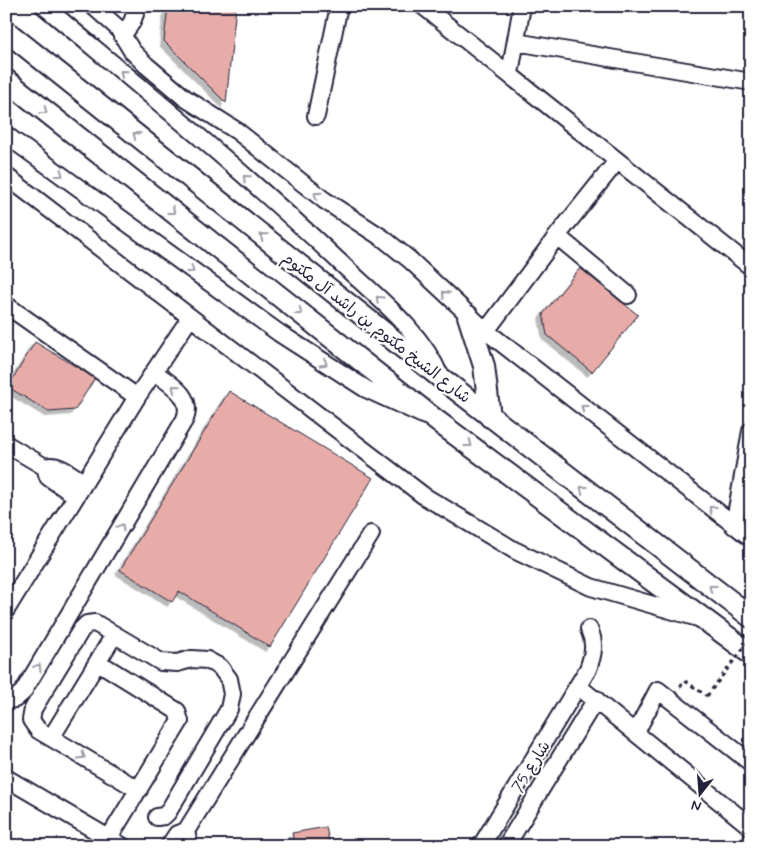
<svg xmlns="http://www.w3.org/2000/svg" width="757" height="852" viewBox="0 0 757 852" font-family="Mynerve,'Playpen Sans Arabic',sans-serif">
<defs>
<filter id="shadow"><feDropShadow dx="-4.5" dy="4.5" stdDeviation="0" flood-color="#0004"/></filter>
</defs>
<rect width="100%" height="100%" fill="#fff"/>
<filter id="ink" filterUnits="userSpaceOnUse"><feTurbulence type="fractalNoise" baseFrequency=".02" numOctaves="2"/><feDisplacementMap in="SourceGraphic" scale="10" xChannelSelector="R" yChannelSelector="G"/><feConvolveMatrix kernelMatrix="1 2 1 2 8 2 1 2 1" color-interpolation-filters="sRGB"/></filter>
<g filter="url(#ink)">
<path fill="#e7aca8" stroke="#22223b" filter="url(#shadow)" d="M168,6H236L226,103L164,41Z
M580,268L638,315L592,372L547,335L543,314Z
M35,342L95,378L75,410L49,412L8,387Z
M229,391L373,478L270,647L179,591L172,602L120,570Z
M326,827L329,841L339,846H295L292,833Z"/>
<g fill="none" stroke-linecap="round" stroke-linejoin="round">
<defs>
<path id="minor" d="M44,6C145,91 248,175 344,266C379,299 421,331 440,376
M93,6L118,28L132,51L146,65L185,98L237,131L324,200L384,239L410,260L486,331L751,538
M423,6L751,267
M123,35L132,22L138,6
M516,42L751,82
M510,73L522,6
M316,116L339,6
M6,135L279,333L366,389L425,416
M6,176L424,496L514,550L591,587L698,618
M557,236L628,295
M6,305L137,397
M486,331L557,236L617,161
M6,444L45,467C58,462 73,476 84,483
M45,467L48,477L76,496
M734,526L751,431
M6,610L137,397L190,318
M98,662L177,711L180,721L109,838
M579,687L751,827
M6,700L15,699L23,692L185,419C194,396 170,384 154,372
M636,732L658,690L751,763
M51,738L114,635
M6,778L122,846
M139,790L38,730L31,720L33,709L81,630L87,624L95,623L161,662L177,663L192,659L207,660L220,667L229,679L232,694L229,709L168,812L164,816L157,817
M169,846L177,834L186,831
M185,846L188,840L186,831L371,534
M481,846L588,669C593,655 596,644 589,629
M506,846L596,699
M747,846L751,842"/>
<path id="major" d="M6,31L441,378L751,617
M6,80L437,421L751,654
M468,316L484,366L490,417"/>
</defs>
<use href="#minor" stroke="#22223b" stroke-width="20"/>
<use href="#major" stroke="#22223b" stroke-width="24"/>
<path stroke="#22223b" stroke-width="3" stroke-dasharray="4 4" stroke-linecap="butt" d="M680,687L685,681L707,696"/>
<use href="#minor" stroke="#fff" stroke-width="16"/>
<use href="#major" stroke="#fff" stroke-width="20"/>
<path stroke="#22223b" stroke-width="3" stroke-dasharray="4 4" stroke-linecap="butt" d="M707,696L751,638"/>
</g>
<defs><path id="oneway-chevron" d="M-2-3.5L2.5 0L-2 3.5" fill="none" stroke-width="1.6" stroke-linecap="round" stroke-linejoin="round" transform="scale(1.25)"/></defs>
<g stroke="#9c9ca7">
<use href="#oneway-chevron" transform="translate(123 73) rotate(-140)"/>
<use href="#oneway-chevron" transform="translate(44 111) rotate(38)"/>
<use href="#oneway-chevron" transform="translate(136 135) rotate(-141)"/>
<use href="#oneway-chevron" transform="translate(60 174) rotate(36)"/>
<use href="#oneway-chevron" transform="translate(246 178) rotate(-139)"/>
<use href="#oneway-chevron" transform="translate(317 195) rotate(-145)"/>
<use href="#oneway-chevron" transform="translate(172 211) rotate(38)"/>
<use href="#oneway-chevron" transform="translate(263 236) rotate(-141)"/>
<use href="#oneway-chevron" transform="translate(191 270) rotate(36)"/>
<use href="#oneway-chevron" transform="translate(445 294) rotate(-135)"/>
<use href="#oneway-chevron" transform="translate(379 299) rotate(-136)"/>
<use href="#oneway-chevron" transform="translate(299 312) rotate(38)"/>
<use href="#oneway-chevron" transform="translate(324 363) rotate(32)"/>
<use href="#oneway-chevron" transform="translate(175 388) rotate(-141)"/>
<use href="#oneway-chevron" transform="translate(584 408) rotate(-142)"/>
<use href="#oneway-chevron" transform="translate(469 444) rotate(37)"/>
<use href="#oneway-chevron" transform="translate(583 489) rotate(-142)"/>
<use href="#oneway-chevron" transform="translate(712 509) rotate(-142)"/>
<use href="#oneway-chevron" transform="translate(121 527) rotate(-59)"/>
<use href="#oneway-chevron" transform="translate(712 588) rotate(-143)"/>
<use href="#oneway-chevron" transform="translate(38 667) rotate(-59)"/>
<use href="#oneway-chevron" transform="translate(82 756) rotate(31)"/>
</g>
</g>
<g text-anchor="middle" stroke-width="4.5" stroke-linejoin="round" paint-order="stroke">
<g font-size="16" fill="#22223b" stroke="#fff">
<text transform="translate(377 327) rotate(38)" y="6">شارع الشيخ مكتوم بن راشد آل مكتوم</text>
<text transform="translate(530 766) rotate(-58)" y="6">شارع 75</text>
</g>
</g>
<rect width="757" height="852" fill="none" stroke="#fff" stroke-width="25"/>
<rect x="12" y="12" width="732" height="827" fill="none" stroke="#22223b" stroke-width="2" filter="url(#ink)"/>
<g transform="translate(700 794) rotate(197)" stroke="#ffffff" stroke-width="4" paint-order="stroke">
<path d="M0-4L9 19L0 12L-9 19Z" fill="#22223b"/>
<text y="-8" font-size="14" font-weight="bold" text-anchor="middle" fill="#22223b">N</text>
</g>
</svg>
